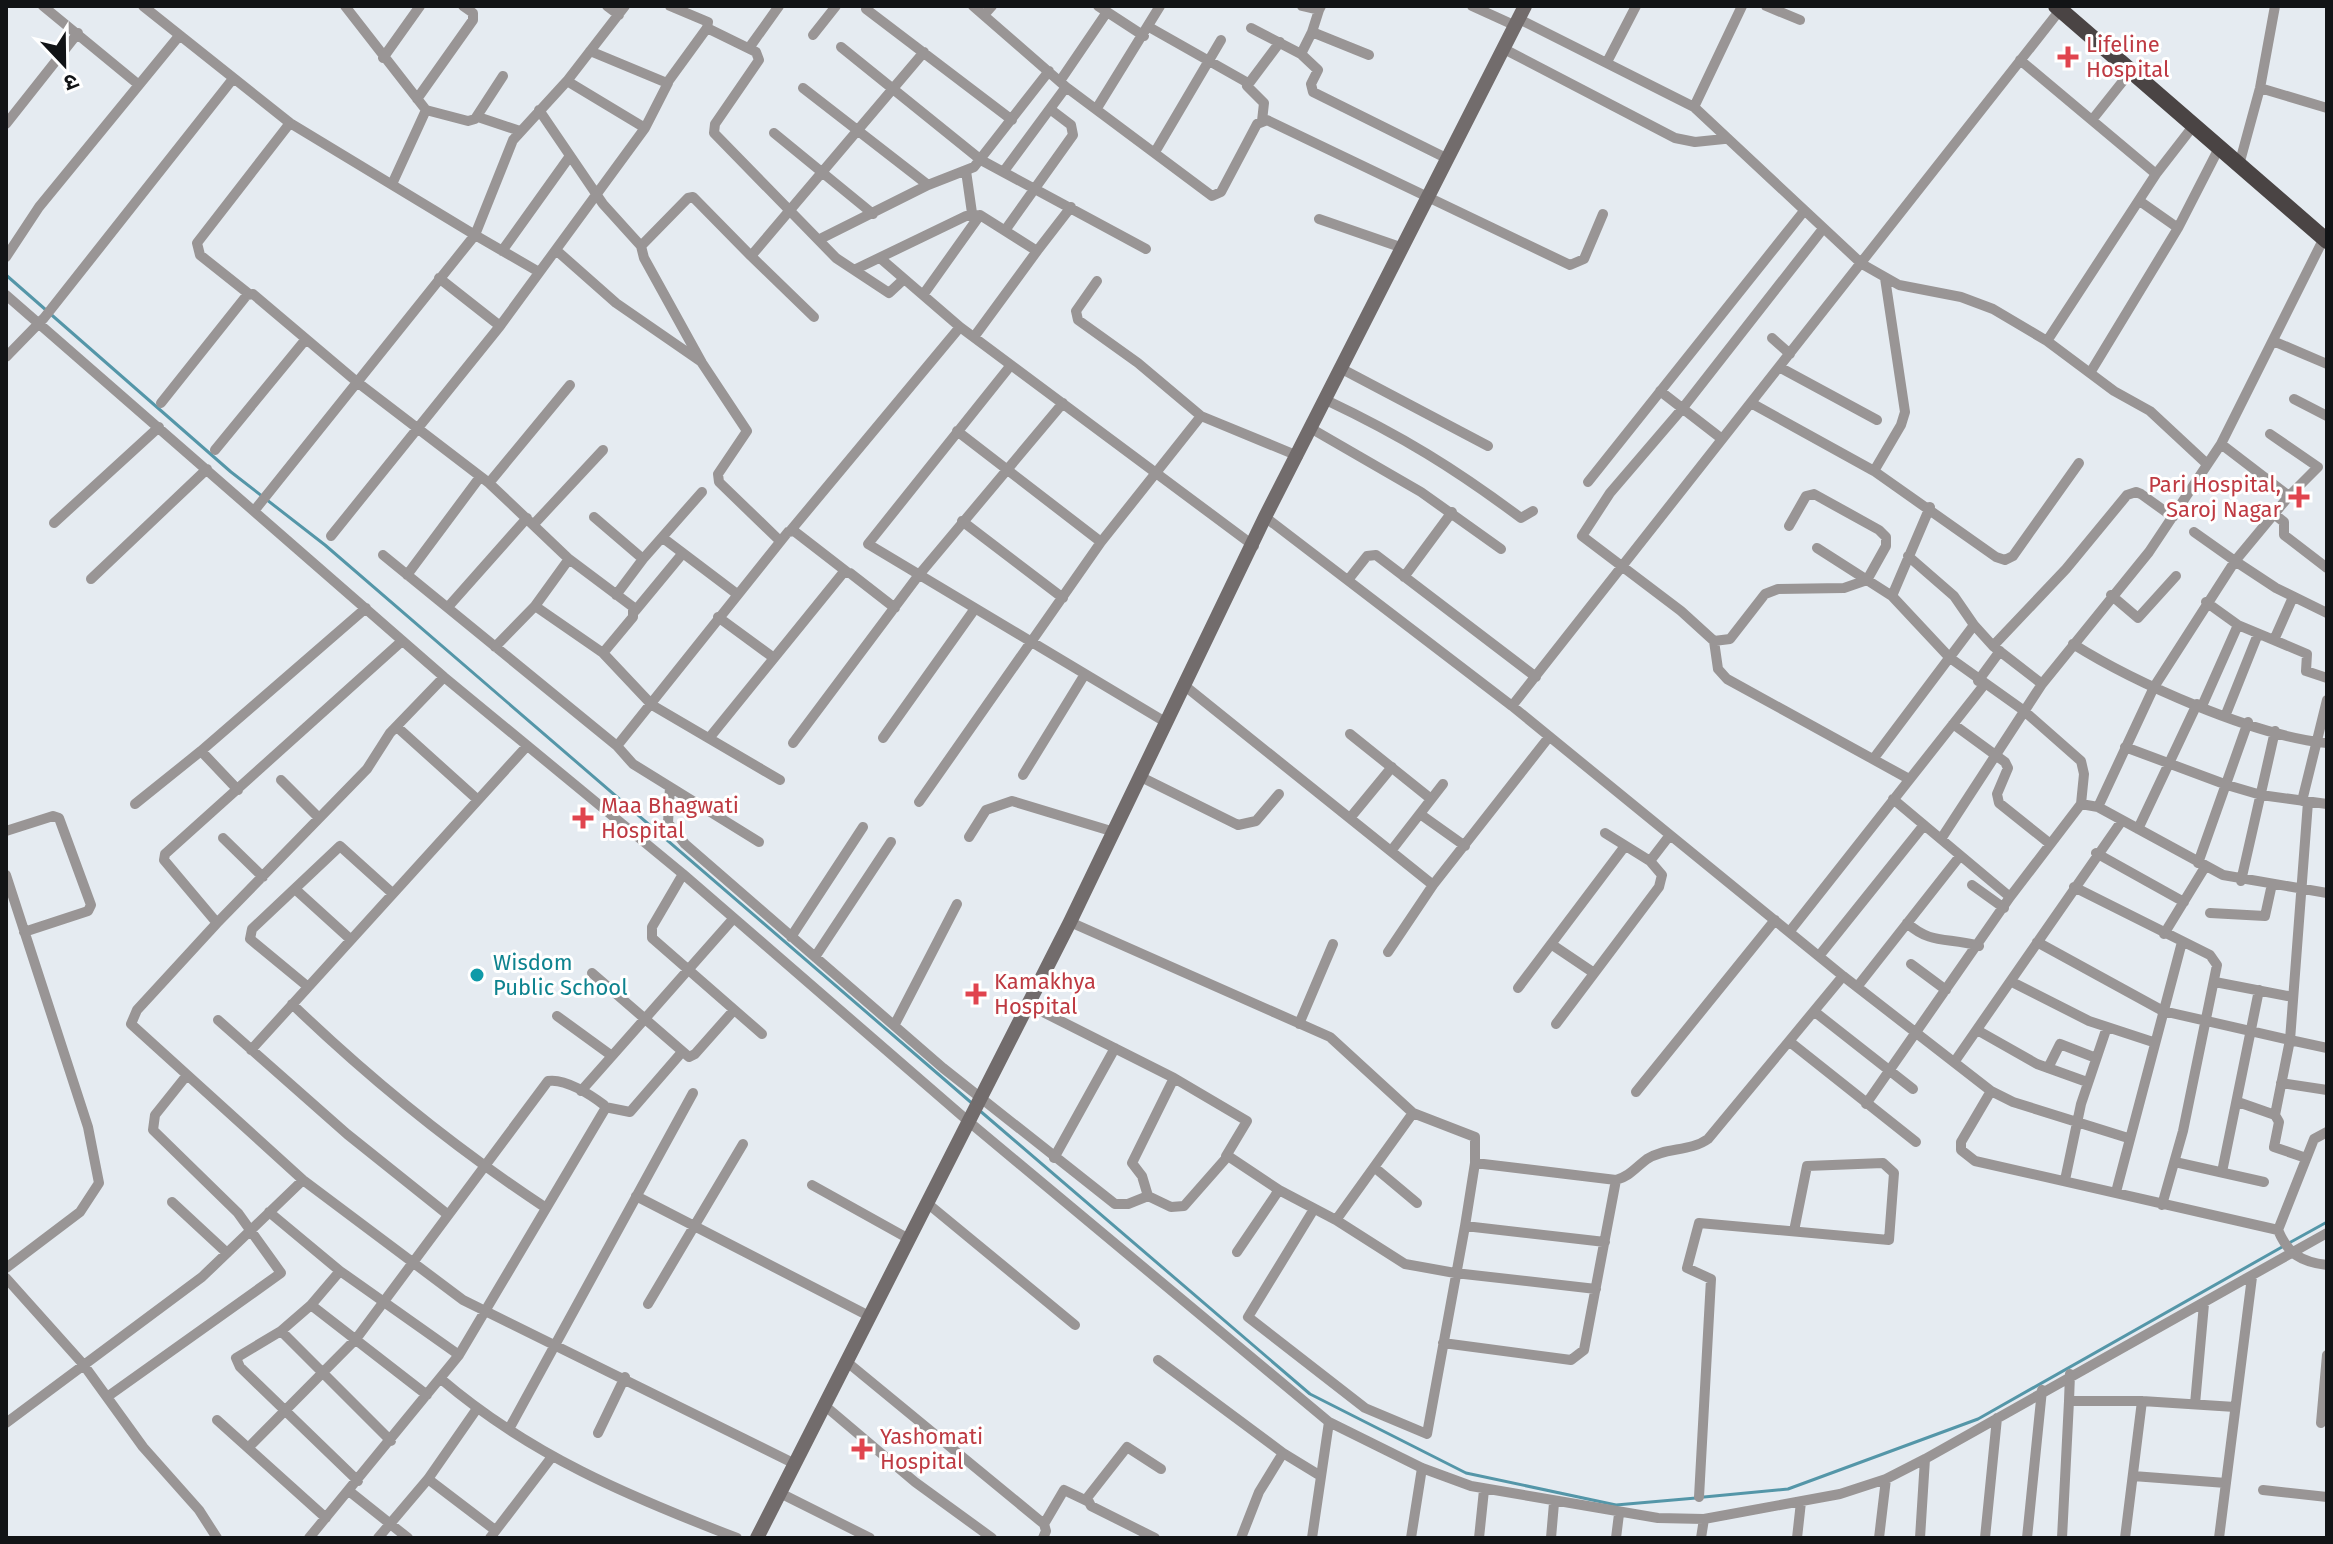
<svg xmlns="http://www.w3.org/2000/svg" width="2333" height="1544" viewBox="0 0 2333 1544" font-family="'Fira Sans','Noto Sans Devanagari',sans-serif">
<rect width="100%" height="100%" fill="#e5ebf1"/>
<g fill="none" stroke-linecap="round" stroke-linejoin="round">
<path stroke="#5496a8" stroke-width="3" d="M6,275L231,472L325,545L974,1105
M979,1110L1310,1394L1466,1473L1616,1505L1696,1498
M2289,1243L2327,1222
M1704,1497L1788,1489L1978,1419L2282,1247"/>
<path stroke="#999595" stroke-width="10" d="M43,6L139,85
M143,6L290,123L475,235L254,511
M345,6L426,110L393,182
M607,6L619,15
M670,6L708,22L707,28
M973,6L1066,87L1212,196L1221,192L1257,124L1267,120L1570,265L1584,259L1603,214
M1098,6L1144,36
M1302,6L1319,10L1321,6
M1472,6L1516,26
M1766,6L1800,20
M866,9L1012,120
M984,15L992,6
M1519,19L1694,107L1742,6
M1149,27L1248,83
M1251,28L1301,54L1312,32L1369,55
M1312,32L1319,10
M813,35L836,6
M841,47L981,160L1146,249
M749,48L779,6
M1506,50L1675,138L1695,142L1724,139
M590,51L667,83L707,28L756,52L759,60L715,124L714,133L836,258L889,293L903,280
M1301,54L1318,70L1311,84L1313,92L1448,159
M383,58L420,6
M2020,60L2156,174
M1607,62L1636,6
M567,81L645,128
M1060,81L1107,12
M803,88L928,185
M2260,88L2327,108
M417,99L473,20V13L463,6
M1694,107L1862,264L1899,285L1961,297L1993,309L2047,341L2114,391L2150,411L2207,464
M1097,108L1160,6
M426,110L468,121L475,119L503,76
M539,110L603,204L641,246
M478,117L520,131
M2092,120L2131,71
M1262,121L1264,103L1247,86L1280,42
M6,124L78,33
M774,133L873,214
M1155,152L1221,40
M2239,165L2260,88L2275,6
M966,171L972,213
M1004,171L1066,87
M2141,202L2178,228
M1319,219L1403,248
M1006,229L1073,135L1071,125L1050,109
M820,239L928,185L974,167L1049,71
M556,250L616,303L700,361
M502,251L570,156
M1037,251L1071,207
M751,256L814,317
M6,257L39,207L179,36
M880,258L960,327L1254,546
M854,270L966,216L980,215
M539,272L475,235L513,140L567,81L625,6
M1097,281L1076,311L1078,320L1138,363L1201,416L1298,456
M249,294L200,255L197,243L290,123
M6,295L444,677L683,874L968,1121L1329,1422L1422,1468L1471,1486L1658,1518L1704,1519L1840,1494L1886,1479L1925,1459L2327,1233
M923,295L980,215L1037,251L974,337
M500,326L645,128L668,83
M1772,338L1790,354
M2047,341L2156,174L2194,125
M2273,341L2327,364
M6,357L44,318L232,80
M1011,365L868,544L1167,723
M1779,367L1877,420
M1342,369L1488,446
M2090,373L2178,228L2219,148
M1660,391L1722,439
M2294,399L2327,416
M1326,400C1402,436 1454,468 1521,518L1533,511
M161,403L247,295L253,294L357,382L489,483L569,559L633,607V617L603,653L652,705L780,780
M1751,403L1874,471L1996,557L2005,560L2013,556L2079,463
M1312,429L1421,492L1501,549
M957,431L1101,542L1201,416
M2221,444L2289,496
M215,450L306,339
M1874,471L1901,425L1905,412L1885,278
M1588,482L1804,211
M489,483L570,385
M2274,514L2284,522V535L2327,568
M594,517L643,559L616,595
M1265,517L1512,706L1843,976L1991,1091L2013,1102L2128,1138
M962,521L1063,598
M54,523L159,427
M534,524L603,450
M1789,526L1806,496L1814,494L1879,530L1886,537V546L1867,580L1844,588L1778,589L1765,594L1730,639L1714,641L1681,611L1582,536L1610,493L1682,409L1822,230
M791,530L960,327
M2194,532L2235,561L2289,496L2318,467L2270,434
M331,536L500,326L439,278
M663,538L737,594
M779,540L719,482L718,474L747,431L702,363L644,258L641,246L688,198L693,197L751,256L924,52
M1817,548L1892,596L1950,658L2023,710L2081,761L2084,774L2081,804L2098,807L2223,875L2327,893
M383,555L617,746
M1908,556L1954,596L1974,625
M643,559L702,492
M407,575L480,477
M1404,577L1452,512
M91,579L207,469
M1348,580L1367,556L1376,555L1536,677
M2111,595L2138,618L2176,576
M1892,596L1930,507
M2206,602L2238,625L2307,654L2306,671L2327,678
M535,606L603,653
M448,607L527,518
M635,611L683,553
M718,617L774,658
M2274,640L2293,597
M1714,641L1718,669L1727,679L1909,779
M2073,644C2135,683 2254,736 2327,743
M1993,646L2042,684
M495,647L535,606L569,559
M444,677L390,733L367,769L217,923L137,1010L131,1024L303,1180L463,1300L793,1463
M1978,681L2000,651
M1185,686L1433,885
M1512,706L2060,10
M2202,706L2238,625
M2226,714L2258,634
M1953,724L2005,762L2008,768L1997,794L1999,803L2049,843
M397,727L478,800
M1350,734L1431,799
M710,737L843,573H850L895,608
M883,738L974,610
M793,743L918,576L1063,403
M2125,747L2227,785L2261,795L2327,804
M201,751L366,608
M1874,758L1974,625L1993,646L2066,569L2127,495L2136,492L2141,494L2173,517
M1023,775L1085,674
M1141,777L1238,825L1256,821L1279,794
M281,780L319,818
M670,787L668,823L685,844L943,1068L1115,1204H1128L1148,1196L1171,1207L1184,1206L1228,1156L1279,1190L1336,1220L1413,1113
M1893,799L2010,897
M2302,801L2327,700
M919,802L1101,542
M135,804L201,751L238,790
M2098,807L2154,687L2235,561L2276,588L2327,613
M1420,814L1465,846
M1350,818L1392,767
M2138,829L2197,704
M6,831L53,816L59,818L91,905L88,911L24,932
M1605,833L1650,861
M969,837L986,810L1012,801L1111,831
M223,838L263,877
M1941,839L2042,684L2149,552L2221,444L2324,238
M759,842L633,764L617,746L788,532L794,531L847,572
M1391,851L1443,784
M2096,853L2184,902
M2198,863L2248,722
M683,874L652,927V938L762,1034
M6,875L88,1127L99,1183L80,1212L6,1268
M2241,881L2275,731
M1972,885L2004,908
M2074,887L2210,955L2217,965L2183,1131L2162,1205
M295,889L349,938
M2210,913L2265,916L2272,884
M1070,922L1330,1037L1413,1113L1475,1137V1163L1465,1226L1427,1434L1365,1408L1248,1317L1314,1209
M217,923L164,860L165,854L402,641
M1907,923C1931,945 1948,937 1979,946
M1790,931L1984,685
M2164,934L2205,867
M791,937L863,827
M2037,942L2163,1011L2290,1040L2308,802
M1551,944L1594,973
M1388,952L1433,885L1549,737
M1819,956L1924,825
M815,957L891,842
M1911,964L1946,990
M592,973L689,1057L695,1054L734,1010
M2012,982L2089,1021L2153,1042
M2215,982L2293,997
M307,986L250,939L252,929L340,846L391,892
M1857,987L1960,856
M1518,988L1625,846
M292,1004C371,1080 455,1148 546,1208
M1027,1004L1174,1078L1247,1121L1226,1156
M1815,1012L1913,1089
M557,1016L612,1056L733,919
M218,1020L347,1134L447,1214
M895,1024L957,904
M1299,1024L1333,944
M1556,1024L1659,887L1662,875L1650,861L1670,835
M1977,1030L2037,1064L2087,1082
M1790,1042L1916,1142
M251,1050L527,746
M1955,1061L2121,822
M2048,1068L2060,1044L2096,1058
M2281,1083L2327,1090
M581,1091L612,1056
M1991,1091L1961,1142V1150L1975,1161L2278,1230
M1636,1092L1775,920
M2238,1102L2275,1115L2279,1122L2274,1147L2306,1158
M1866,1104L2010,897L2081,804
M605,1107L630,1112L682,1052
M2275,1115L2290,1040L2327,1048
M2327,1132L2314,1139L2278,1230C2288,1254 2301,1262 2327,1265
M1054,1158L1115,1048
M2175,1162L2264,1182
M1374,1167L1417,1203
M2222,1172L2259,990
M1616,1180C1630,1176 1635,1168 1647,1159C1665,1147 1690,1152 1708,1139L1843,976
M2065,1180L2081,1104L2107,1027
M812,1185L909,1239
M2116,1192L2182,942
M636,1196L869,1316
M1148,1196L1142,1176L1132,1163L1174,1078
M172,1202L227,1253
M927,1203L1075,1325
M269,1212L340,1271L459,1355
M1336,1220L1405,1264L1455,1273L1596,1289
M1465,1226L1605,1242
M1237,1252L1279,1190
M340,1271L311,1305L281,1331L236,1358L240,1367L358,1481
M6,1278L83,1364L143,1447L199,1510L217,1538
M648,1304L743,1144
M311,1305L427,1395
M281,1331L391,1441
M1443,1343L1571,1360L1584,1350L1616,1180L1475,1163
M1158,1360L1283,1453L1319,1475
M847,1362L1044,1524
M2070,1374L2069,1401H2142L2235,1407
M441,1379C530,1455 628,1496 737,1538
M107,1397L281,1273L238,1213L153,1130L155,1115L187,1075
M2195,1404L2204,1304
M824,1405L915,1482L992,1538
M217,1420L326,1518
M6,1423L202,1277L303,1180
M2321,1423L2327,1355
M509,1429L693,1093
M598,1433L625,1377
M249,1447L356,1339L548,1081C565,1078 591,1095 604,1105L605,1109L459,1355L309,1538
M2133,1476L2226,1483
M428,1479L495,1530
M2263,1490L2327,1497
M349,1491L408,1538
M780,1493L870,1538
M1699,1497L1711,1279L1687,1268L1699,1223L1889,1240L1894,1173L1883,1163L1807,1166L1794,1231
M378,1538L428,1479L476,1410
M490,1538L551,1458
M1043,1538L1046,1531L1044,1524L1064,1490L1087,1501
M1155,1538L1091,1506L1087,1498L1127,1447L1161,1469
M1241,1538L1259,1492L1283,1453
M1312,1538L1329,1422
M1411,1538L1422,1468
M1479,1538L1484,1490
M1551,1538L1554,1503
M1616,1538L1619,1514
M1701,1538L1704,1519
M1797,1538L1801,1502
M1879,1538L1886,1479
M1920,1538L1925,1459
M1985,1538L1997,1418
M2027,1538L2042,1390
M2062,1538L2069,1401
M2125,1538L2142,1401
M2219,1538L2252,1277"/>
<path stroke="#726c6c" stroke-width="14" d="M757,1538L1070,922L1265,517L1525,6"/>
<path stroke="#4a4444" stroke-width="16" d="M2056,6L2327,241"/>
</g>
<g fill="#e0444e" stroke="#fff" stroke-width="3">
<path d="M2064 45h8v8h8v8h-8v8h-8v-8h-8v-8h8z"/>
<path d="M2295 485h8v8h8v8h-8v8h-8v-8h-8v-8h8z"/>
<path d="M579 806h8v8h8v8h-8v8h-8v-8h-8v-8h8z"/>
<path d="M972 982h8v8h8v8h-8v8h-8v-8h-8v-8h8z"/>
<path d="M858 1437h8v8h8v8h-8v8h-8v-8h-8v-8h8z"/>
</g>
<circle fill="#0f9aa8" stroke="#fff" stroke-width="3" cx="477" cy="975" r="8"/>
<g text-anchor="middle" stroke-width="6" stroke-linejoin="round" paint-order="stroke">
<g font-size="22" fill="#be3a42" stroke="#fff" text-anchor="start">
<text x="2086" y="52">Lifeline<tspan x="2086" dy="25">Hospital</tspan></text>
<text x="2281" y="492" text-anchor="end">Pari Hospital,<tspan x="2281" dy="25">Saroj Nagar</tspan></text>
<text x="601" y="813">Maa Bhagwati<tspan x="601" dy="25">Hospital</tspan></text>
<text x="994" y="989">Kamakhya<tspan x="994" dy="25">Hospital</tspan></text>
<text x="880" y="1444">Yashomati<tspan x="880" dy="25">Hospital</tspan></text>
</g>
<g font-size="22" fill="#0d838f" stroke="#fff" text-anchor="start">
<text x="493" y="970">Wisdom<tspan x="493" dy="25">Public School</tspan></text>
</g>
</g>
<rect width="2333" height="1544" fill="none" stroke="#121416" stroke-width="16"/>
<g transform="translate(64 64) rotate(158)" stroke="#ffffff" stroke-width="6" paint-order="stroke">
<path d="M0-6L14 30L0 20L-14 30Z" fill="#121416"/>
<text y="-12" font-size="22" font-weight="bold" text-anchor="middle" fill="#121416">उ</text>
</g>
</svg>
